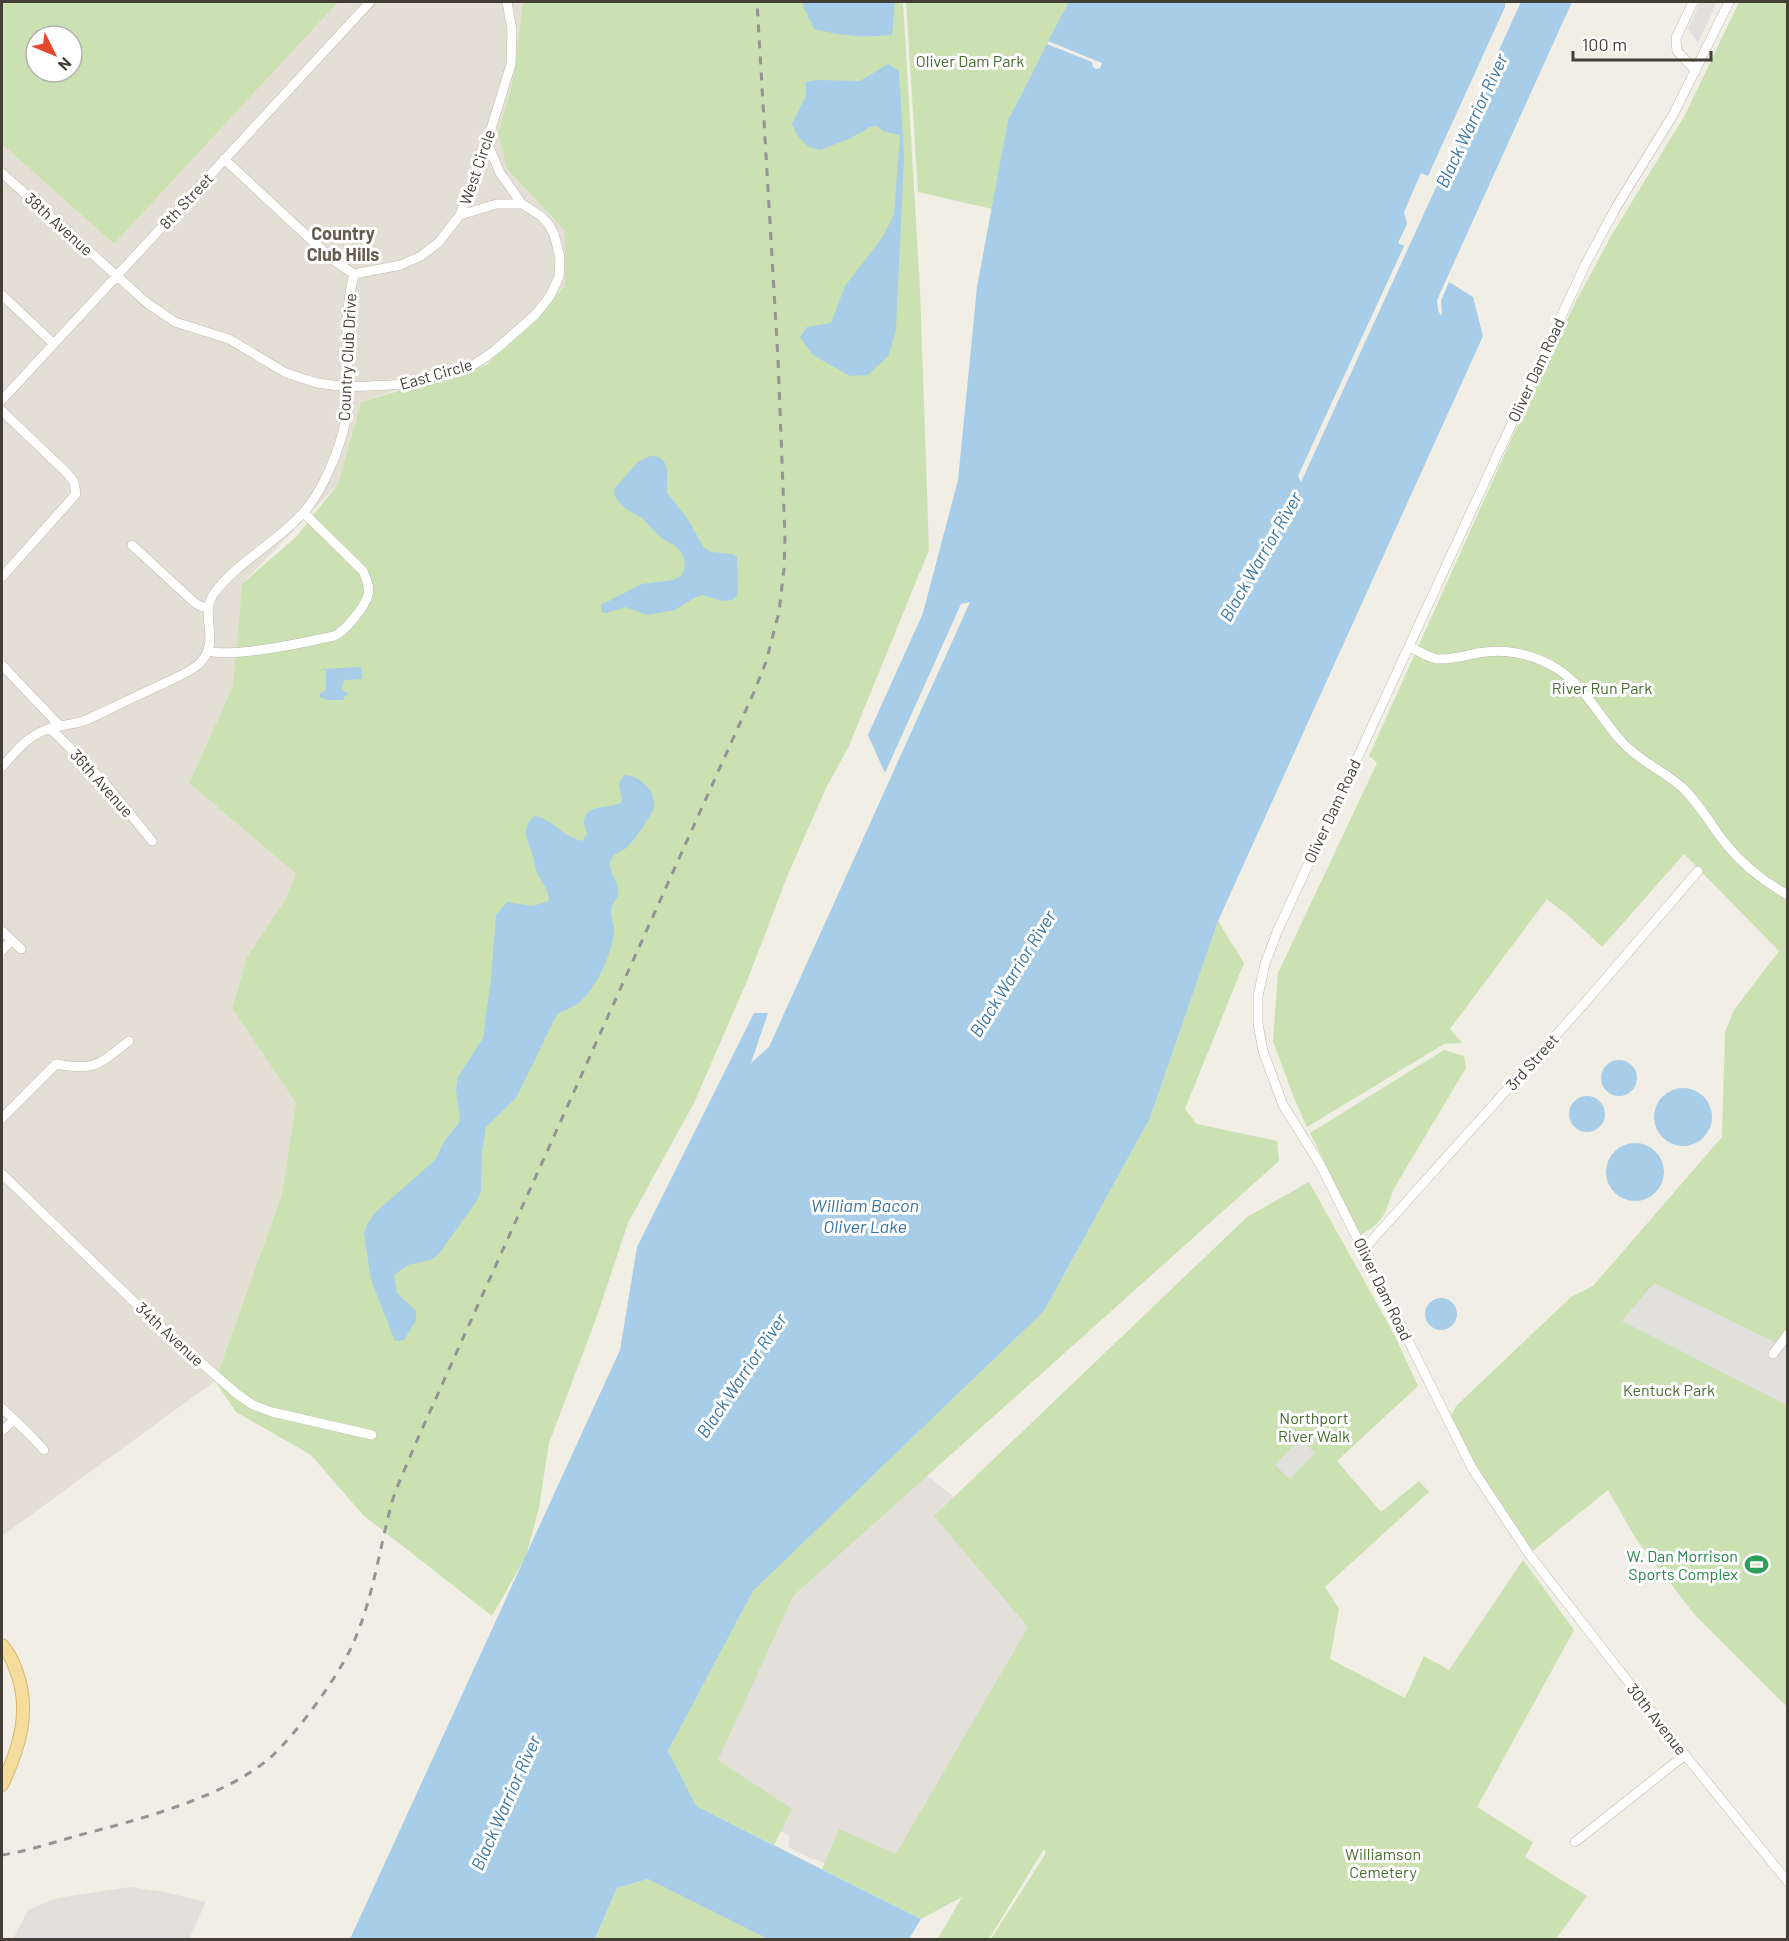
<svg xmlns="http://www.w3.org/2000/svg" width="1789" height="1941" viewBox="0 0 1789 1941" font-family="Barlow,sans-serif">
<rect width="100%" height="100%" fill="#f1eee6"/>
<path fill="#e4dfd4" d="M337,2H523L514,76L498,134L507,169L565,231V286L484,361L361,402L338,484L242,584L233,686L189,783L296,874L286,898L247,957L232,1008L296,1103L282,1194L215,1381L2,1536V144L114,244Z"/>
<path fill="#e3dfda" d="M909,1461L1083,1600L911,1894L855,1871L812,1859L788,1847L790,1837L779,1830L694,1784L751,1583Z"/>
<path fill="#cbe1b2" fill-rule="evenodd" d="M2,2H338L114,244L2,144ZM36,36H72V72H36Z
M523,2H903L920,289L929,550L848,748L826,788L789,872L747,981L694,1103L628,1223L597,1316L549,1443L539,1508L526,1556L492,1616L363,1515L311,1455L236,1412L215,1381L282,1194L296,1103L232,1008L247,957L286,898L296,874L189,783L233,686L242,584L297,536L338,484L361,402L486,365L565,286V231L507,169L498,134L514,76Z
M906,2H1069L1008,120L992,209L918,192Z
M1739,2H1787V1707L1695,1615L1636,1539L1608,1490L1529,1554L1448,1422L1456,1406L1571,1297L1593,1286L1722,1137L1725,1032L1734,1010L1779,951L1684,854L1602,947L1571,918L1547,899L1450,1029L1462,1043L1444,1044L1307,1127L1294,1098L1273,1041L1278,973L1377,763L1369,756L1543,369L1575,303L1611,236L1685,115Z
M1218,921L1244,963L1185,1109L1197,1124L1277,1141L1279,1161L793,1596L718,1760L792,1809L774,1845L696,1806L668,1751L753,1591L1044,1311L1150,1118Z
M1444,1050L1464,1056L1466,1068L1393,1190C1385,1214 1384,1222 1361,1235L1310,1133Z
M1309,1182L1394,1334L1418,1386L1337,1461L1381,1512L1419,1481L1429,1492L1325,1587L1339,1609L1330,1659L1405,1698L1424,1656L1449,1670L1523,1560L1574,1630L1477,1807L1533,1842L1525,1857L1587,1896L1556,1939H991L1046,1853L1044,1849L989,1939L937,1940L962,1897L921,1919L822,1869L839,1829L896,1854L1028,1627L934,1516L1247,1217Z
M648,1879L768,1939L595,1940L617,1888Z"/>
<path fill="#e2e0dd" d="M1700,2H1717L1698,43L1688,29Z
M1654,1283L1787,1348V1405L1622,1321Z
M1300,1439L1315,1453L1290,1479L1275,1465Z
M130,1887L164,1892L206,1902L189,1939H13L28,1910L57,1898Z"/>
<path fill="#a7cde8" d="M803,2H895L892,35C863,38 843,36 814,29L803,6Z
M1069,2H1505V7L1428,176L1421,173L1404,212L1407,224L1398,243L1404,246L1298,476L1301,482L1521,2H1572L1437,300L1438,311L1442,316L1441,301L1449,282L1473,297L1483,336L1218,921L1150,1118L1044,1311L753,1591L668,1751L696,1806L921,1919L909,1939H768L648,1879L617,1888L595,1939H350L620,1350L637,1247L754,1013H768L751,1063L769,1047L970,602L961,604L885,773L868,735L923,613L958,480L977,287L1008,120L1047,44L1092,62L1093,67L1096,69L1100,68L1102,63L1048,41Z
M888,64L899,71L904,157L896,329L889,355L868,375L850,376L813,355L800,337L807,327L831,323L845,286L882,238L894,215L900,135L885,132L877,126L870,127L851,138L820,150L809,147L797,135L792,124L806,96V82L816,80L860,81Z
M650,456C673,455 666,480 667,493L687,518L704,548L712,552L732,554L737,557L738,589L737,596L732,600L721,601L703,595L696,597L675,610L648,615L625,607L607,613L601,612V605L642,584L673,580L681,576L684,571L685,564L682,553L674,545L661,538L642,518L626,509L618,501L614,494L615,488L638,462Z
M361,667L362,679L345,680L343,682L342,690L348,693V695L345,696L343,700H328L320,697V694L326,690V671L322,669Z
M625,775C641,775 661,796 652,812C646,823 637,837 628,846C623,852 615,851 611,860C606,872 621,882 618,895C616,901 611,905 611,912C611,919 615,926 614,934C610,958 597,986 579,1003C572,1009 562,1009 556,1016L516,1098L486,1127L482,1151L481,1191L478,1199L438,1255L430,1260L408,1265L394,1275L397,1293L416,1311V1320L404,1340L395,1341L371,1280L364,1233L368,1223L376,1212L435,1160L445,1140L459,1123L460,1118L456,1090L458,1077L483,1038L491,978L496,915L507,902L533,906L549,901C549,888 540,881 536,870C534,863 534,857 531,851C526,836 521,828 535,816C553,819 564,838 583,841L587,834C587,830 583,824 584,820C588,802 612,810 622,802C622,790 614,784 625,775Z
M1601 1078a18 18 0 1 1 36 0a18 18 0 1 1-36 0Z
M1654 1117a29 29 0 1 1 58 0a29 29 0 1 1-58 0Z
M1569 1114a18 18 0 1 1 36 0a18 18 0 1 1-36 0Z
M1606 1172a29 29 0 1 1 58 0a29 29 0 1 1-58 0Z
M1425 1314a16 16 0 1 1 32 0a16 16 0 1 1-32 0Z"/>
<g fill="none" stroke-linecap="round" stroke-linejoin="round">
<defs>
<path id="minor" d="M1693,2L1676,38L1677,51L1696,71
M1729,2L1673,115L1615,209L1585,265L1277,932L1265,964L1258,996V1024L1263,1051L1283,1105L1320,1164L1472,1468L1529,1554L1685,1755L1788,1882
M487,142L500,173L522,204
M224,159L333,260L354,274L401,265L421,256L439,242L460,215L487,142L511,64L512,30L507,2
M2,173L147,303L175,322L229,339L286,373L317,383L348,387L411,384L475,364L494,351L536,314L550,296L559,277L560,257L554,234L549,225L541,216L522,204H497L460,215
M2,295L54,344
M2,400L370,2
M2,411L67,473L74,482L76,494L2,577
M132,545L195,603L200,606L208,608
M1409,646C1418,651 1427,657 1437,659C1451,660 1465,656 1478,653C1505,648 1533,654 1556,668C1585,686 1600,718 1622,742C1640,762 1665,771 1684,789C1700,805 1711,825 1725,843C1742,864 1764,882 1788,895
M208,651C234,658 307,642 334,636C345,632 365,606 368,595C370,586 366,578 363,571L304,513
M2,665L60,726
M50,728L104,782L152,841
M2,767C16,751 29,734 51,728C64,725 76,724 89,719C114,707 138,695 163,684C174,678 189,673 199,664C223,640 197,615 215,592C239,561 277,542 303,513C323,491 340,449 346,419C350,400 348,379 347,360C346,332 347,301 354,274
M2,931L21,949
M2,951L11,940
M2,1118L56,1064C96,1071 98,1065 129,1041
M2,1174L156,1323L237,1394L253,1405L272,1412L372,1435
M1364,1249L1583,1005L1698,871
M1773,1354L1788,1334
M2,1408L30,1435L44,1450
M2,1431L14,1420
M1575,1842L1685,1755"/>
<path id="major" d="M2,1645C10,1654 13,1662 17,1673C31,1712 19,1749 2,1785"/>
</defs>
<use href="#minor" stroke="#beb8ac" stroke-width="10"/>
<use href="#major" stroke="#d7b86e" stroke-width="14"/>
<use href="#minor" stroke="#fff" stroke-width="9"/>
<use href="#major" stroke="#f3dc9c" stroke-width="12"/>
<path stroke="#949494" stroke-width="3" stroke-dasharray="8 8" stroke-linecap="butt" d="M2,1855C27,1851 52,1843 76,1836C137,1820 225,1798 272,1756C298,1732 337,1678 352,1646C373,1600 379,1550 392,1502C398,1483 407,1465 414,1447L754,692L766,662L779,612L784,569L785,538L778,359L757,2"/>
</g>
<defs>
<symbol id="stadium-bare" viewBox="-9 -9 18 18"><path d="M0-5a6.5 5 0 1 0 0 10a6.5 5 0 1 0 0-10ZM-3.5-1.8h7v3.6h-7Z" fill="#2e9e5b" stroke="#fff" stroke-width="2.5" paint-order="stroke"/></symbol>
</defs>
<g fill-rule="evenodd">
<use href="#stadium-bare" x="1740" y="1548" width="33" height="33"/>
</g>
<g text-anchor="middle" stroke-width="6" stroke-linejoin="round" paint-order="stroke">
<g font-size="16" fill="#466e2f" stroke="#fff">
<text x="970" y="67">Oliver Dam Park</text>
<text x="1602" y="694">River Run Park</text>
<text x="1669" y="1396">Kentuck Park</text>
<text x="1314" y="1424">Northport<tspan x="1314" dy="18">River Walk</tspan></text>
<text x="1383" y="1860">Williamson<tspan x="1383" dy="18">Cemetery</tspan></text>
</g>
<g font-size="16" fill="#433e36" stroke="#fff">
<text transform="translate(477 167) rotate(-71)" y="6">West Circle</text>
<text transform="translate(186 201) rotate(-47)" y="6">8th Street</text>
<text transform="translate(59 224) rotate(42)" y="6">38th Avenue</text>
<text transform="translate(347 357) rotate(-87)" y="6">Country Club Drive</text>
<text transform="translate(1536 370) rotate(-65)" y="6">Oliver Dam Road</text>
<text transform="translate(436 374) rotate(-16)" y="6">East Circle</text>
<text transform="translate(102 783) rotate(48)" y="6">36th Avenue</text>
<text transform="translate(1332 811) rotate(-65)" y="6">Oliver Dam Road</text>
<text transform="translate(1532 1062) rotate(-48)" y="6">3rd Street</text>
<text transform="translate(1383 1289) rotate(64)" y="6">Oliver Dam Road</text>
<text transform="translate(170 1334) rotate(43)" y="6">34th Avenue</text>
<text transform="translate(1657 1719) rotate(52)" y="6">30th Avenue</text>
</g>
<g font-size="16" fill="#27864d" stroke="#fff" text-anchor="end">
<text x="1738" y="1562">W. Dan Morrison<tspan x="1738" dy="18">Sports Complex</tspan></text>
</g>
<g font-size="18" font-style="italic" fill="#3a75a3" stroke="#fff">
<text transform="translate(1472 121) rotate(-65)" y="6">Black Warrior River</text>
<text transform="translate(1261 557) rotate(-60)" y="6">Black Warrior River</text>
<text transform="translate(1013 974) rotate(-58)" y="6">Black Warrior River</text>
<text x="865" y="1212">William Bacon<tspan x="865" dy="21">Oliver Lake</tspan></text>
<text transform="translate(742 1376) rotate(-56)" y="6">Black Warrior River</text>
<text transform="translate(506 1803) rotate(-66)" y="6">Black Warrior River</text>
</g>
<g font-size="18" font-weight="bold" fill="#645c4e" stroke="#fff">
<text x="343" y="240">Country<tspan x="343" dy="21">Club Hills</tspan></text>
</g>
</g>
<rect width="1789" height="1941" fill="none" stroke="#433e36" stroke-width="6"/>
<g transform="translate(54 54) rotate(133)"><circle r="28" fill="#ffffff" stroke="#b4b2af" stroke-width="1.5"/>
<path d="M0-4.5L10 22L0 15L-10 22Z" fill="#e3482a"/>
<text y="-9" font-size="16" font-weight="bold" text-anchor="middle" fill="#433e36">N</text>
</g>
<path d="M1573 51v9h138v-9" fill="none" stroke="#433e36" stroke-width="3"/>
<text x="1582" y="51" font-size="18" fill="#433e36" stroke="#ffffff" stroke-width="4.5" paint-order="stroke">100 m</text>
</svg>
